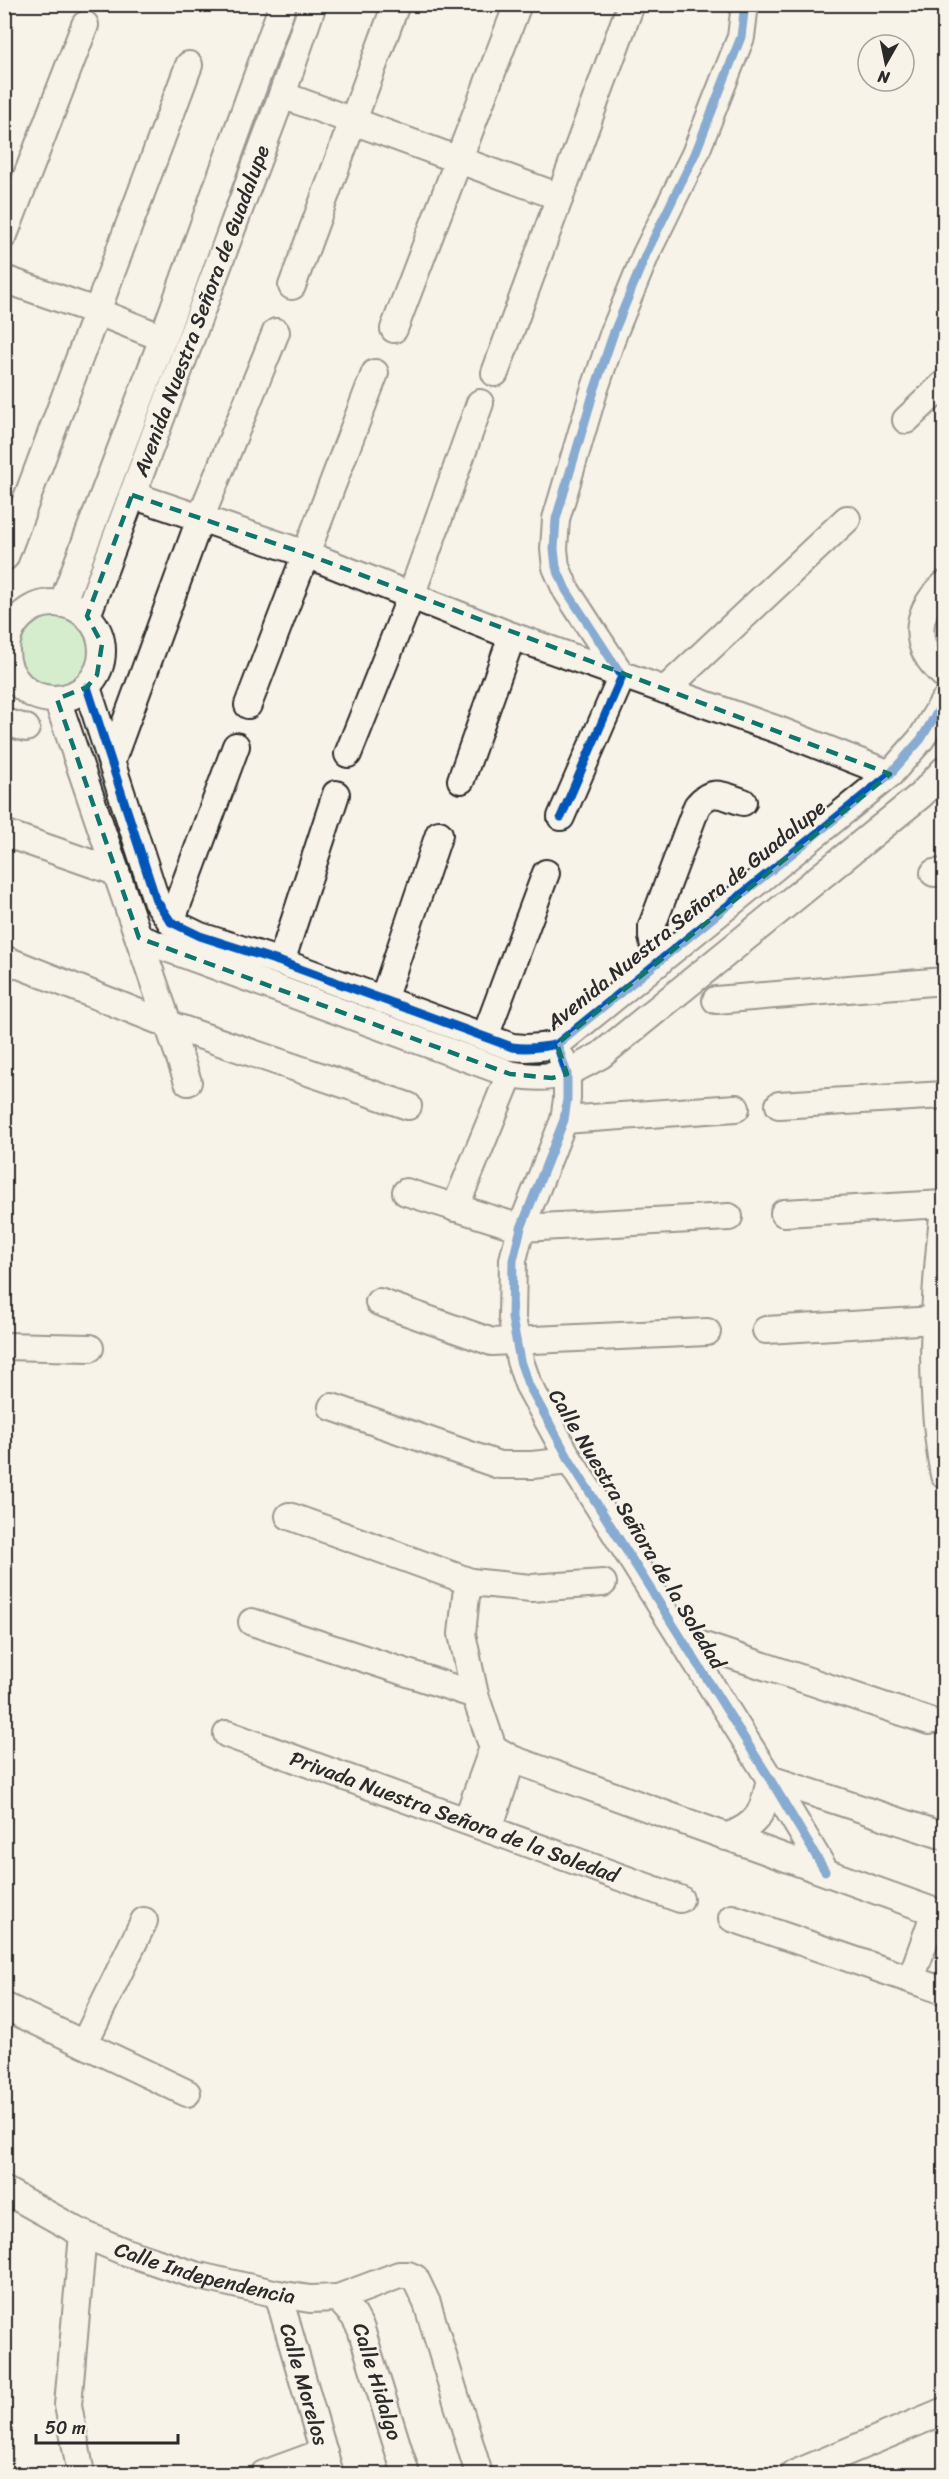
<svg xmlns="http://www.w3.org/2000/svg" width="949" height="2479" viewBox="0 0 949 2479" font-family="Sriracha,sans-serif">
<rect width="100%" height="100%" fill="#f7f3e8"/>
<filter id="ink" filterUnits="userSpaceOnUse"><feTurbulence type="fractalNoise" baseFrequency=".0167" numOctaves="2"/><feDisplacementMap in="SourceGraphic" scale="12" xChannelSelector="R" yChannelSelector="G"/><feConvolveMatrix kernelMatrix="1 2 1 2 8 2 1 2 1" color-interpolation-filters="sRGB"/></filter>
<g filter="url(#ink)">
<path fill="#ace7ad" stroke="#6c896c" stroke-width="1.5" d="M15 652a38 38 0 1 1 76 0a38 38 0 1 1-76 0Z"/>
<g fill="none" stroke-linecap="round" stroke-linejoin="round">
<defs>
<g id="minor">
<path d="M282,95L560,197"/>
<path d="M4,235L85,25"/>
<path d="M4,279L98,312L163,338"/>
<path d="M292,286L396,4"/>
<path d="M394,329L518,4"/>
<path d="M495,373L631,4"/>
<path d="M906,420L944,384"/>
<path d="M132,495L306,554L512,636L781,731L890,774"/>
<path d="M5,557L189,65"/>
<path d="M944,585C913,614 912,647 944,675"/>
<circle cx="54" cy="651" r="48"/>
<path d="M62,604L163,338L283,4"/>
<path id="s1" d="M87,616L282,95L313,4"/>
<path d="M87,687L156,900L171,922L200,936L281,962L512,1047C528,1049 541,1048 557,1044L890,774L921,739L944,701"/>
<path d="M665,690L847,519"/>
<path d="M57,699L188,1082"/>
<path d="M248,705L375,373"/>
<path d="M4,722L26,728"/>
<path d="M348,754L411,596L480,403"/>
<path d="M112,760L200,519L276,332"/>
<path d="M461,780L512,636"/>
<path d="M561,817L622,676L566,590L556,567L554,549L556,519L594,391L614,332L646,254L695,154L741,37L745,4"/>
<path d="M4,833L116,872"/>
<path d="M934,873L944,872"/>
<path d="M171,922L236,746"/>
<path d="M139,938L510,1074C554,1081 563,1076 601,1055L921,795L944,770"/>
<path d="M4,959L167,1024L408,1106"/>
<path d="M281,962L336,794"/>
<path d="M658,963L652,937V926L697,806C712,787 723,796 743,802"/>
<path d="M383,1000L439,834"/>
<path d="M716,1000L944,981"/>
<path d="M485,1037L546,873"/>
<path d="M562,1059L567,1074V1099L564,1120L521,1228L513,1260L512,1318L520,1361L528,1384L570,1461L770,1779L825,1871"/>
<path d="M779,1105L944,1095"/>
<path d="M564,1120L736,1108"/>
<path d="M406,1192L521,1228L729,1217"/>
<path d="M455,1208L510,1074"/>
<path d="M944,1208C934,1296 928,1388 944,1475"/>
<path d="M784,1213L944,1204"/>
<path d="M379,1302L492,1342L707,1332"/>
<path d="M766,1330L935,1320"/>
<path d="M4,1346L90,1348"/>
<path d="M332,1407L499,1465H532L570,1461"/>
<path d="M289,1516L471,1582L531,1588L603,1583"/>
<path d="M252,1622L475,1695"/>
<path d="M683,1639L929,1721"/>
<path id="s2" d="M227,1734L680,1899"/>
<path d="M493,1748L512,1759L944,1915"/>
<path d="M467,1820L493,1748L475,1695L462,1634L466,1596L471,1582"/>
<path d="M489,1829L512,1759"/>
<path d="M726,1837C759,1825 764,1811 770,1779L944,1836"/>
<path d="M732,1918L944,1991"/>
<path d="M911,1979L935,1912"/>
<path d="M4,2006L187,2093"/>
<path d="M84,2044L144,1921"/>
<path id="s3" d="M4,2190L83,2234L123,2251L195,2275L278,2294L310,2299L338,2298L399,2275H408L415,2278L427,2303L479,2474"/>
<path id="s4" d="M278,2294L330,2474"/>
<path id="s5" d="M338,2298L354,2316L361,2329L406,2474"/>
<path d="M81,2474L68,2405L83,2234"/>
<path d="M264,2474L324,2452"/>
<path d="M794,2474L944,2411"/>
</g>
</defs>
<use href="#minor" stroke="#2b2b2b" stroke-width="30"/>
<use href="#minor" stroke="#f7f3e8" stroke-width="26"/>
<defs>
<path id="cycleway" d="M87,687L156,900L171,922L200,936L281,962L512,1047C528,1049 541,1048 557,1044L890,774L921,739L944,701
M561,817L622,676L566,590L556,567L554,549L556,519L594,391L614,332L646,254L695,154L741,37L745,4
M557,1044L567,1074V1099L564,1120L521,1228L513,1260L512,1318L520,1361L528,1384L570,1461L770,1779L825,1871"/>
</defs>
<use href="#cycleway" stroke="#f7f3e8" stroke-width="13"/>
<use href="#cycleway" stroke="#0057b8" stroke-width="9"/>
</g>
</g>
<path d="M0 0H949V2479H0ZM132,495L306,554L890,774L557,1044L567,1074L552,1078L510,1074L139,938L57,699L87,687L97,675L102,644L87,616Z" fill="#f7f3e8" fill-opacity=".55" fill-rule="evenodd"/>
<path fill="none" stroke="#0f766e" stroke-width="4.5" stroke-dasharray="12 8" stroke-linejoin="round" d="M132,495L306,554L890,774L557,1044L567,1074L552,1078L510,1074L139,938L57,699L87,687L97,675L102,644L87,616Z"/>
<g text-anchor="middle" stroke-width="5" stroke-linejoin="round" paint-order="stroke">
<g font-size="21" fill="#2b2b2b" stroke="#f7f3e8">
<text dy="7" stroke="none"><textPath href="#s1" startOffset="326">Avenida Nuestra Señora de Guadalupe</textPath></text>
<text transform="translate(686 915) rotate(-39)" y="7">Avenida Nuestra Señora de Guadalupe</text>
<text transform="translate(637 1529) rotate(59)" y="7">Calle Nuestra Señora de la Soledad</text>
<text dy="7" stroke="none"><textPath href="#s2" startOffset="242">Privada Nuestra Señora de la Soledad</textPath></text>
<text dy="7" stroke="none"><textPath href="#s3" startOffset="219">Calle Independencia</textPath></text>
<text dy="7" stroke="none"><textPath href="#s5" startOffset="94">Calle Hidalgo</textPath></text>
<text dy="7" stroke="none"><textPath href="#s4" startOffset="94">Calle Morelos</textPath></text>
</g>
</g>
<rect width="949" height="2479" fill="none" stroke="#f7f3e8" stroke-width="24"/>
<rect x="12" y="12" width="925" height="2455" fill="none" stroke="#2b2b2b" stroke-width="2" filter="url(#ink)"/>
<g transform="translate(886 63) rotate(189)"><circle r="28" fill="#f7f3e8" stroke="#a5a39c" stroke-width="1.5"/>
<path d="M0-4.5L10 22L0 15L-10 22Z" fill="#2b2b2b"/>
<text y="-9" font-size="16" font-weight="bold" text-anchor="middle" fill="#2b2b2b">N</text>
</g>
<path d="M36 2434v9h142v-9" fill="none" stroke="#2b2b2b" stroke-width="3"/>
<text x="45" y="2434" font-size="18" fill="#2b2b2b" stroke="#f7f3e8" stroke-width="4.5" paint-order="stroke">50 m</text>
</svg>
